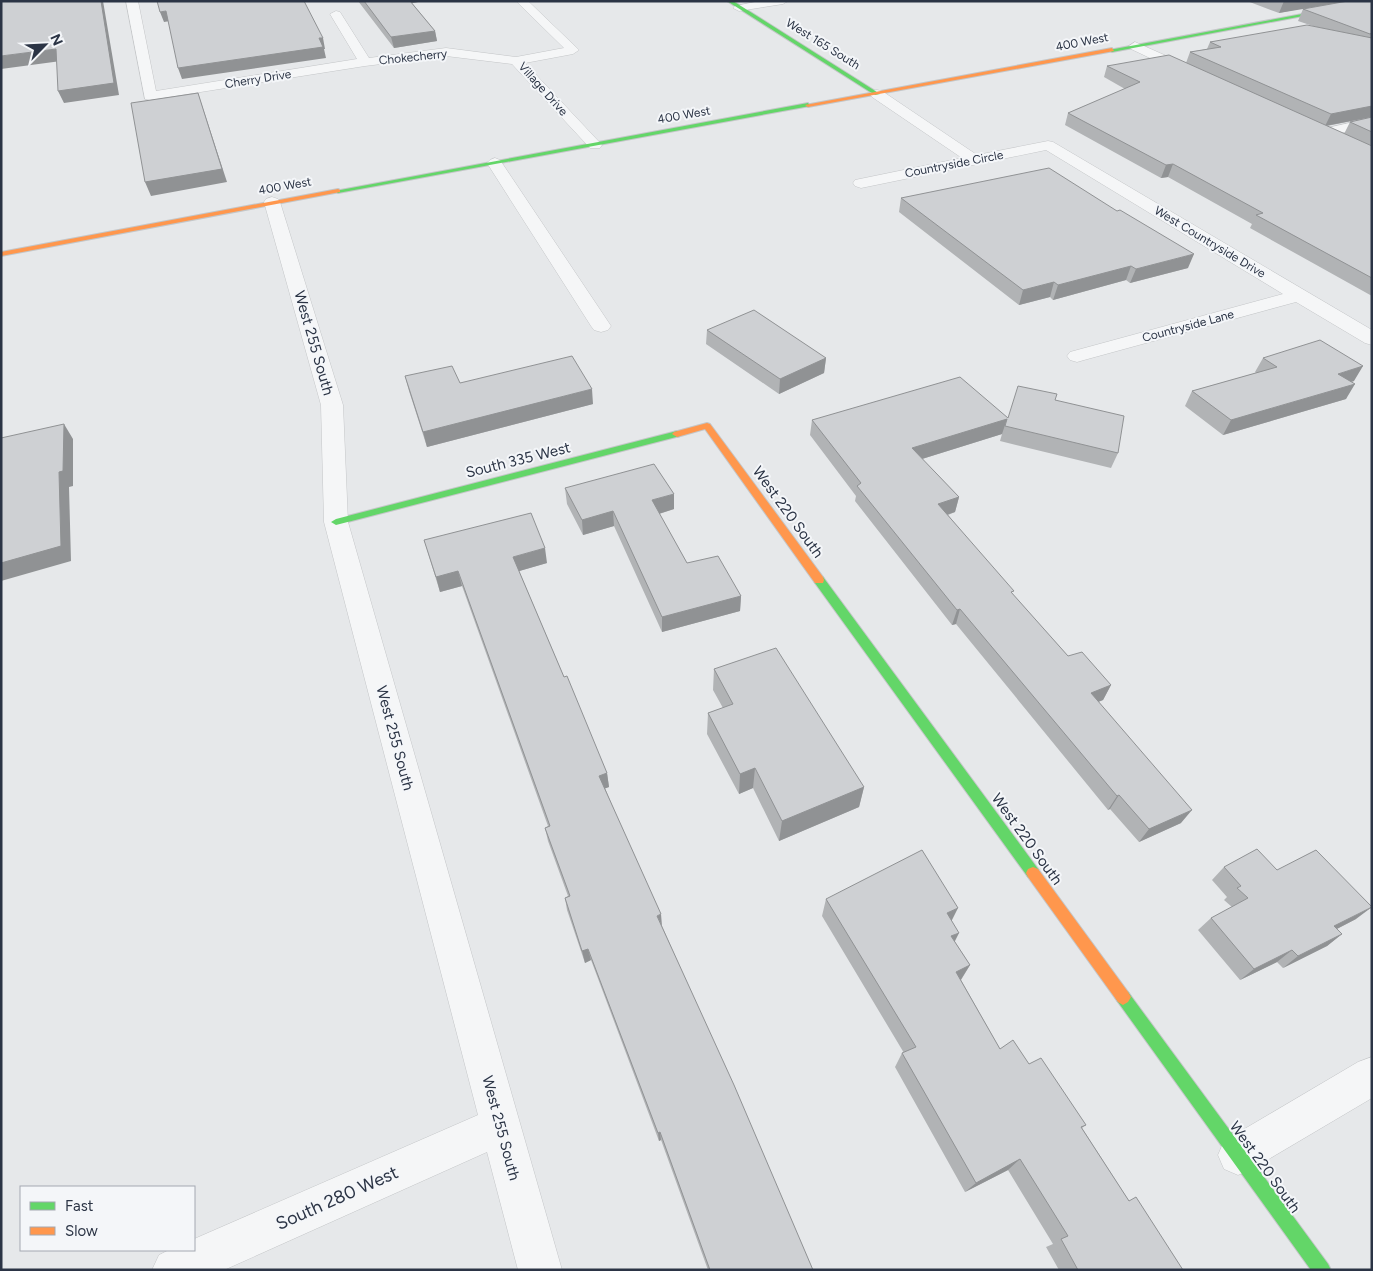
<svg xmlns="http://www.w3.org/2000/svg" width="1373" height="1271" viewBox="0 0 1373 1271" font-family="Figtree,sans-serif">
<rect width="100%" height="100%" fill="#e6e8ea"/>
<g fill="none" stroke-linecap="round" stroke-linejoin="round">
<defs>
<path id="street" d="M126,1H138L156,91L357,59L330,14L336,11L340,12L369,58L446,48L516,57L564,48L516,1H528L579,50L573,54L525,63L602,145L600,148H590L512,64L446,56L365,66L150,100L145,99Z
M760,1H788L783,4L739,11L733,8L735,6Z
M1135,42L1198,70L1200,73L1198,76H1188L1131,49L1129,46Z
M877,90L882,91L977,155L1048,141L1053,142L1372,330V345L1365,343L1296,302L1084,360L1077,362L1070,360L1067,356L1070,352L1283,294L1046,150L861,188L855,186L853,183L855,180L962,158L872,97L870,94L872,91Z
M1372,118V126L1323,137L1318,136L1316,133L1318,130Z
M495,158L500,160L611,326L608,330L601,332L594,330L591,326L487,163L490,160Z
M272,197L278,199L280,202L343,405L348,522L562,1270H518L487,1152L224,1270H152L159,1255L169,1250H194V1239L478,1115L324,522L321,405L264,202L266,199Z
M1372,1057V1098L1252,1169L1238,1175L1224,1169L1218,1155L1224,1141L1358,1062Z"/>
<path id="fast" d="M727,1H733L880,94L875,95Z
M1372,1V3L1112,52L1109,50Z
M808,103L810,106L338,193L335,191Z
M677,431L680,432V436L336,525L331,522L336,519Z
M819,576L823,577L1038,869L1040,873L1038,877L1033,879L1028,877L815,583L814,580Z
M1123,989L1128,992L1328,1264L1331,1270H1311L1118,1002L1115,997L1118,992Z"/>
<path id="slow" d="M1112,48L1114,51L808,107L805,105Z
M338,189L340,190V192L1,256V252Z
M707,423L710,424L823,577L824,580L823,583H815L705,429L677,437L672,434L674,432Z
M1033,867L1038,869L1128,992L1131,997L1128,1002L1123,1005L1118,1002L1028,877L1026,873L1028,869Z"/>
</defs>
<use href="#street" stroke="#c4c6c8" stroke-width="1"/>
<use href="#fast" stroke="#c4c6c8" stroke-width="2"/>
<use href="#slow" stroke="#c4c6c8" stroke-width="2"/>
<use href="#street" fill="#f5f6f7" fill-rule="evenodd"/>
<use href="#fast" fill="#63d668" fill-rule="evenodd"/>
<use href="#slow" fill="#ff974d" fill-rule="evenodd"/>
</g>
<path fill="#b1b3b5" d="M358,1H424L412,3L435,31L437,41L394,48Z
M1247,1H1339L1279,13Z
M1372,1V117L1327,126L1344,134L1350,122L1372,117V296L1250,228L1252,224L1168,177L1161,178L1065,125L1068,113L1125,89L1104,77L1107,66L1186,63L1190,52L1207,49L1210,42L1316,27L1298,21L1303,9Z
M901,198L1188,268L1130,283L1126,280L1053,300L1050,297L1019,305L899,212Z
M707,330L826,358L824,373L779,394L706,344Z
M1263,358L1354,381L1351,382L1346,399L1223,435L1185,406L1192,391L1256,373L1255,372Z
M405,376L460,383L593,404L427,447L409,391Z
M1055,400L1118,453L1111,468L1000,441L1002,434L922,459L959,497L955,512L948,515L1013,595L1068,656L1111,685L1103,700L1098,702L1181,823L1139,842L1110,809L1108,810L956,624L952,625L855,501L856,496L810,435L812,420L1008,418Z
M565,488L674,509L659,514L687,563L741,596L740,611L662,632L614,526L583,535L567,504Z
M424,540L547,563L519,571L564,677L607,773L609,787L605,788L662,926L813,1270H708L661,1140L659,1141L591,960L585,963L567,910L565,898L568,896L548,841L545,828L548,826L462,586L440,592Z
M714,669L864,787L859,807L779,841L753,788L739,794L707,734L708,713L723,708L713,690Z
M1224,867L1277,870L1356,919L1337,929L1342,934L1327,946L1283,968L1277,962L1240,980L1198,930L1211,918L1232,907L1224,900L1227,897L1212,880Z
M826,899L952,921L955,942L970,965L961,980L1000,1049L1029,1064L1086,1125L1082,1128L1129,1201L1183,1270H1059L1046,1247L1053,1244L1008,1170L965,1192L895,1067L902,1053H904L822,916Z"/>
<path fill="#909294" d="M101,1H103L119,95L64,103L58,91Z
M405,1H424L406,4Z
M1284,1H1339V3L1279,13Z
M166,11L170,21L164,22L160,12Z
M435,31L437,41L394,48L391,37Z
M319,38H323L325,49H324L326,58L182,79L178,68Z
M56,49L61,61L1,69V56Z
M198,93L227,182L151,196L145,182Z
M1372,106V117L1325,126L1331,114Z
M1173,164L1168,177L1161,178L1166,165Z
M1194,254L1188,268L1130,283L1136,269Z
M1131,266L1126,280L1053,300L1058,285Z
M1054,282L1050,297L1019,305L1023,290Z
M826,358L824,373L779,394L780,379Z
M1363,366L1354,381L1329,389L1338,374Z
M1355,384L1346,399L1223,435L1231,420Z
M592,389L593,404L427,447L423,432Z
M1007,419L1002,434L909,463L912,448Z
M64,424L73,439V486L69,487L71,561L1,581V563Z
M674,494V509L652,516V500Z
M959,497L955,512L934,519L938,504Z
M613,511L614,526L583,535L582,520Z
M545,548L547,563L516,572L513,557Z
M458,571L462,586L440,592L436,577Z
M741,596L740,611L662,632V617Z
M960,609L956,624L952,625L957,610Z
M1111,685L1103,700L1083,708L1091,693Z
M755,768L753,788L739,794L740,774Z
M607,773L609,787L601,790L599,776Z
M864,787L859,807L779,841L782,821Z
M1119,795L1110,809L1108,810L1117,796Z
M1192,810L1181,823L1139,842L1149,829Z
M1372,907L1356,919L1319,938L1334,926Z
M958,908L950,924L947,913Z
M661,914L662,926L657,916Z
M959,933L951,949V936Z
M1342,934L1327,946L1283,968L1298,956Z
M588,949L591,960L585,963L582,951Z
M1292,950L1277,962L1240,980L1254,969Z
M970,965L960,981L956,972Z
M660,1132L661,1140L659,1141L658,1133Z
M1020,1159L1008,1170L965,1192L976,1183Z"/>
<path fill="#ced0d3" stroke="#909294" d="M1,1H101L114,83L58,91L56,49L1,56Z
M157,1H304L323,38H319L323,47L178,68L166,11L160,12Z
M364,1H410L435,31L391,37Z
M1348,1H1372V33L1370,34L1303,9Z
M1307,25L1372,38V106L1331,114L1190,52L1221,47L1210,42Z
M1169,55L1372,146V278L1256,215L1263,213L1173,164L1166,165L1068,113L1140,82L1107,66Z
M198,93L222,169L145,182L131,103Z
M1372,117V132L1350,122Z
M1049,168L1117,211L1120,210L1194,254L1136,269L1131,266L1058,285L1054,282L1023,290L901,198Z
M754,310L826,358L780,379L707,330Z
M1320,340L1363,366L1338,374L1355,384L1231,420L1192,391L1277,367L1263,358Z
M572,356L592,389L423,432L405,376L452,366L460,383Z
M960,377L1008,418L1018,386L1057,394L1055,400L1124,416L1118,453L1005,426L1007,419L912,448L959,497L938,504L1014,591L1011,592L1068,656L1082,652L1111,685L1091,693L1192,810L1149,829L1119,795L1117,796L960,609L957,610L857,486L861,483L812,420Z
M64,424L63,471L59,472L61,546L1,563V438Z
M654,464L674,494L652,500L687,563L718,556L741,596L662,617L613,511L582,520L565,488Z
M531,513L545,548L513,557L564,677L567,676L607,773L599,776L661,914L657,916L734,1085L813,1270H710L660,1132L658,1133L588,949L582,951L565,898L570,896L545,828L550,826L458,571L436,577L424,540Z
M776,648L864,787L782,821L755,768L740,774L708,713L733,704L714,669Z
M1257,849L1277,870L1316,850L1372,907L1334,926L1342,934L1298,956L1292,950L1254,969L1211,918L1248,898L1237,888L1241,886L1224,867Z
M922,850L958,908L947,913L959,933L951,936L970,965L956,972L1000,1049L1013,1040L1029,1064L1041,1058L1086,1125L1081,1127L1129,1201L1136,1197L1183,1270H1078L1061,1239L1068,1236L1020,1159L976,1183L902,1053L916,1047L826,899Z"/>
<g text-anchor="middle" stroke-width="4" stroke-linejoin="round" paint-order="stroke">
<g font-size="12" fill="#2b3445" stroke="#f4f6f9">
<text transform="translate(1082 42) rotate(-11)" y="4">400 West</text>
<text transform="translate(823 44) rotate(32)" y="4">West 165 South</text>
<text transform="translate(413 57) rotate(-6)" y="4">Chokecherry</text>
<text transform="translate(258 79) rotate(-9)" y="4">Cherry Drive</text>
<text transform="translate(543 89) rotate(48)" y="4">Village Drive</text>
<text transform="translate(684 115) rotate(-10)" y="4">400 West</text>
<text transform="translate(954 164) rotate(-11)" y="4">Countryside Circle</text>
<text transform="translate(285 186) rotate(-10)" y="4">400 West</text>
<text transform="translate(1210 242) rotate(31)" y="4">West Countryside Drive</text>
<text transform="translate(1188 326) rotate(-15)" y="4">Countryside Lane</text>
</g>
<g font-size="15" fill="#2b3445" stroke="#f4f6f9">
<text transform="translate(314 343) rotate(74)" y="5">West 255 South</text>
<text transform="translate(518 460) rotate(-14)" y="5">South 335 West</text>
<text transform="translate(788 512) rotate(54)" y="5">West 220 South</text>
<text transform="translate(395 738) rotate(75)" y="5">West 255 South</text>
<text transform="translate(1027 839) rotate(54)" y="5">West 220 South</text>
<text transform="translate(501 1128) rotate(75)" y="5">West 255 South</text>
<text transform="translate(1265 1167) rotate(54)" y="5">West 220 South</text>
</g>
<g font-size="18" fill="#2b3445" stroke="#f4f6f9">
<text transform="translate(337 1198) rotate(-24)" y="6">South 280 West</text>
</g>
</g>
<rect width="1373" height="1271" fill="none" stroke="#2b3445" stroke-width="5"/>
<rect x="20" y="1186" width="175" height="65" fill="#f4f6f9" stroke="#a4a8b1"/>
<rect x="30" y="1202" width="25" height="8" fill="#63d668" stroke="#a4a8b1"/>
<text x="65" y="1211" font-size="15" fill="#2b3445">Fast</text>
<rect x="30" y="1227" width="25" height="8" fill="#ff974d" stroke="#a4a8b1"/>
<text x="65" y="1236" font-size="15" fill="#2b3445">Slow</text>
<g transform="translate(45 45) rotate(66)" stroke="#f4f6f9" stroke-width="4" paint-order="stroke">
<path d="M0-4L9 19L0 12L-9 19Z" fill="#2b3445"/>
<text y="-8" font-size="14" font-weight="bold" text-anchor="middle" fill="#2b3445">N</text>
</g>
</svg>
